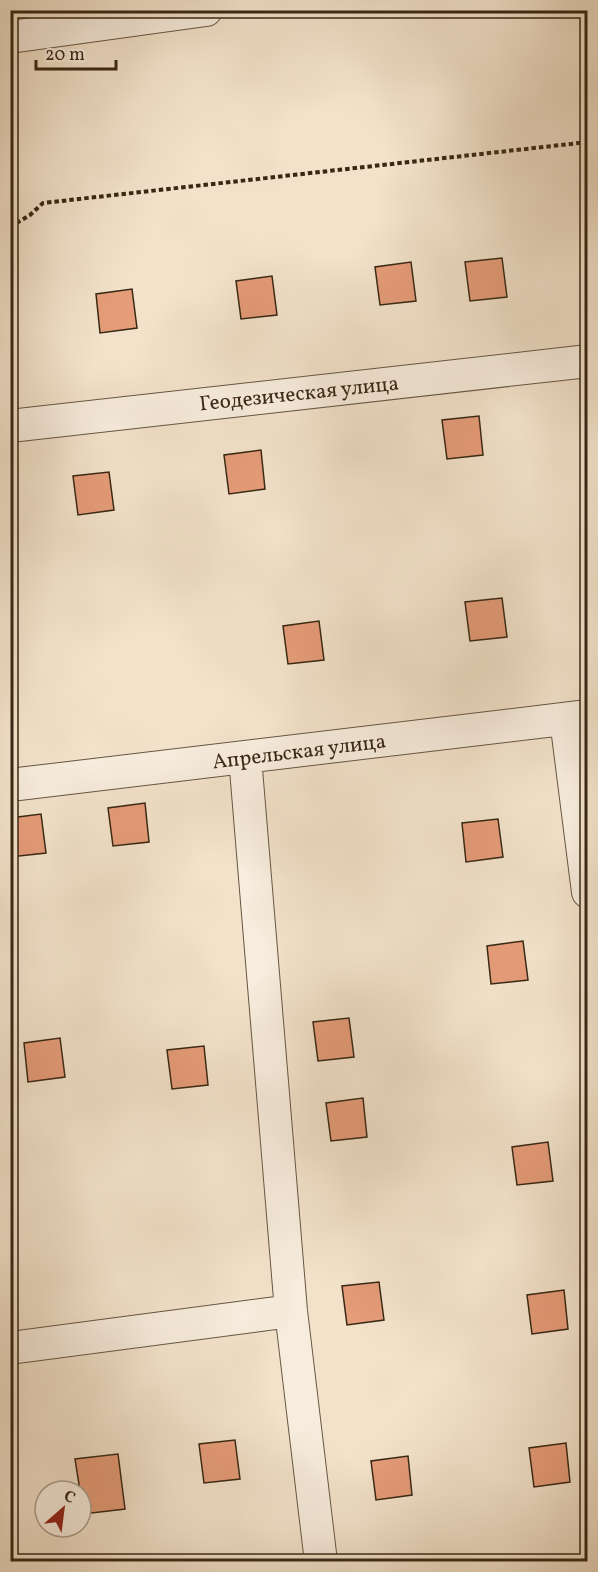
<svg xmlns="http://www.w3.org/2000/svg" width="598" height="1572" viewBox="0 0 598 1572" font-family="Vollkorn,serif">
<rect width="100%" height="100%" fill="#f2e2ca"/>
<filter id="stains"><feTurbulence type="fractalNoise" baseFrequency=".00333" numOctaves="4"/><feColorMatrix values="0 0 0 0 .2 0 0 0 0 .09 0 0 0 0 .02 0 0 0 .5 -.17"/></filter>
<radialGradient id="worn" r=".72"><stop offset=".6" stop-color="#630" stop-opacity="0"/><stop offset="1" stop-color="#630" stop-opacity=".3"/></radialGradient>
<path fill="#e59c78" stroke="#382715" stroke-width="1.5" d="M588,251V291H587L583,252Z
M502,258L507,297L470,301L465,262Z
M411,262L416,301L380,305L375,267Z
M272,276L277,315L241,319L236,281Z
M132,289L137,328L100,333L96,294Z
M479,416L483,455L447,459L442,420Z
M261,450L265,489L229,494L224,455Z
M109,472L114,510L78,515L73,476Z
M502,598L507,637L470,641L465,602Z
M319,621L324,660L288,664L283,626Z
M145,803L149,842L113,846L108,808Z
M41,814L46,853L10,857V818Z
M498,819L503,857L466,862L462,823Z
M523,941L528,980L491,984L487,946Z
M349,1018L354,1057L318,1061L313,1022Z
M60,1038L65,1077L28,1082L24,1043Z
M204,1046L208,1085L172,1089L167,1050Z
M363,1098L367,1137L331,1141L326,1103Z
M548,1142L553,1181L517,1185L512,1147Z
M379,1282L384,1320L347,1325L342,1286Z
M564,1290L568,1329L532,1334L527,1295Z
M235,1440L240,1479L204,1483L199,1444Z
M566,1443L570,1482L534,1487L529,1448Z
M118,1454L125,1509L83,1514L81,1491H80L75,1459Z
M408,1456L412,1495L376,1500L371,1461Z"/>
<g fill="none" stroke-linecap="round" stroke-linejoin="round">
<defs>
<path id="minor" d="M10,37L206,10
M10,426L588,361
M566,719L588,892
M245,757L291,1311L321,1562
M10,785L588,716
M10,1348L291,1311"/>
</defs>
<use href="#minor" stroke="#665642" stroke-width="34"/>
<path stroke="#382715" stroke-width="4" stroke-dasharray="4.5 3" stroke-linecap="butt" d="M10,227L30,215L43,203L588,142"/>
<use href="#minor" stroke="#f7ecdd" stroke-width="32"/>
</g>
<g text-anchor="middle" stroke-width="4.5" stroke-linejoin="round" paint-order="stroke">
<g font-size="21" fill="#382715" stroke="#f7ecdd">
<text transform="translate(299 393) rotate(-6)" y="7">Геодезическая улица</text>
<text transform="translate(299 751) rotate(-7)" y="7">Апрельская улица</text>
</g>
</g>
<rect width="598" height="1572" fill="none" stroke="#f2e2ca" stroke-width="36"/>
<rect x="12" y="12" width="574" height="1548" fill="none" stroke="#382715" stroke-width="3"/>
<rect x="18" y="18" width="562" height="1536" fill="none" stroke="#382715" stroke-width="1.5"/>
<g transform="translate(63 1509) rotate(28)"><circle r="28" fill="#f7ecdd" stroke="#ab9d8d" stroke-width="1.5"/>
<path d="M0-4.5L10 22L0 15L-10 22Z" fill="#8f2418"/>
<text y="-9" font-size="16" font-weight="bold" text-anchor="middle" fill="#382715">С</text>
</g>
<path d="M36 60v9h80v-9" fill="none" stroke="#382715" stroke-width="3"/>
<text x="45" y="60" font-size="18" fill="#382715" stroke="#f7ecdd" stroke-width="4.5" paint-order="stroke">20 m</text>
<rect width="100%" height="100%" filter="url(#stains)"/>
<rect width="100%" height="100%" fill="url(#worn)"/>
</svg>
